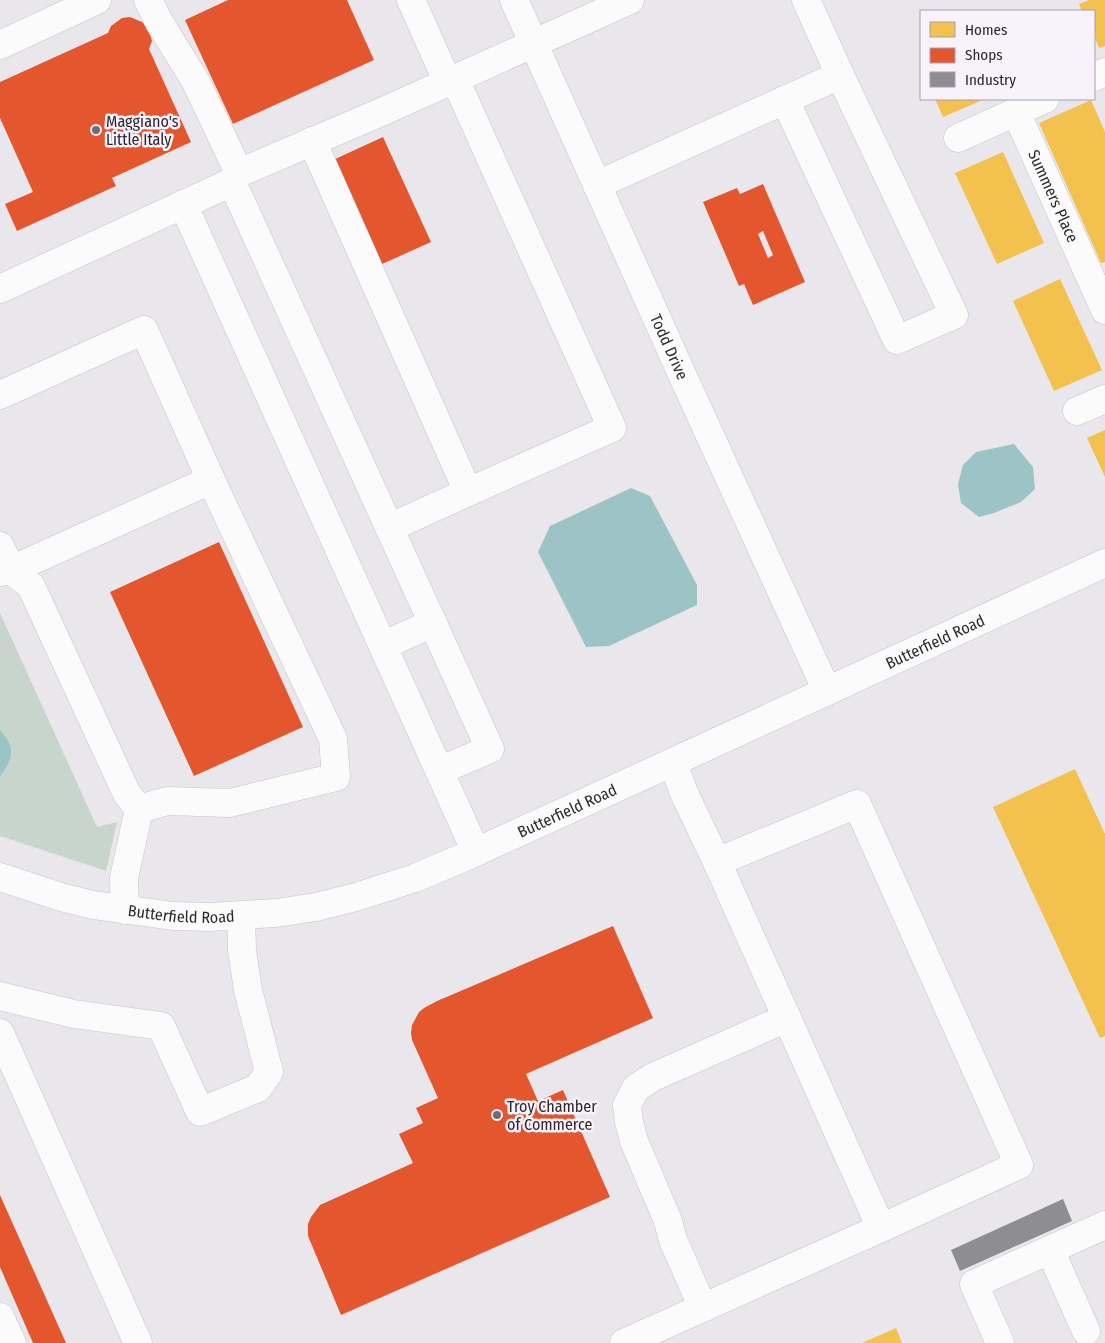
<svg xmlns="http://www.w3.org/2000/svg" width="1105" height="1343" viewBox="0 0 1105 1343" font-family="'Fira Sans Condensed',sans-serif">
<rect width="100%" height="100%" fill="#eae7ec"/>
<path fill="#c7d5cc" d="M0,613L97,827L117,822L106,871L0,836Z"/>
<path fill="#9cc4c6" d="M1014,444L1033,467L1035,489L1021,502L994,513L979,517L961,503L958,484L963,465L976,452Z
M631,488L650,496L697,585V605L609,646L586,647L538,552L550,526Z
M0,730C4,735 10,742 11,749C12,758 6,770 0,776Z"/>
<path fill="#f2c14e" d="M1089,0H1105V46L1099,48L1094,36V11H1082L1079,4Z
M935,99H985L943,117Z
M1091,100L1105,132V262L1101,263L1039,123Z
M1003,152L1044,243L997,264L955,173Z
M1060,279L1102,370L1054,391L1013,301Z
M1105,430V477L1087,438Z
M1075,769L1105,834V1036L1100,1038L993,807Z
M896,1328L902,1343H862Z"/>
<path fill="#e4572e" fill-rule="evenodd" d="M228,0H347L374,60L233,124L185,20Z
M130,17L142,22L148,27L152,41L149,49L191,142L112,178L116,186L17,231L5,204L33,192L0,118V82L108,33L111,26L122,18Z
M383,137L431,242L380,265L333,160Z
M763,184L805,282L753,305L744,284L739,286L703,202L737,188L740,194ZM763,231L773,255L768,258L758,234Z
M219,542L303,727L194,776L110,592Z
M613,926L653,1018L526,1074L538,1101L563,1090L610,1197L341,1315L308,1236V1224L311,1217L320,1205L413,1163L399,1134L423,1123L416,1108L438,1098L412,1040L411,1033L412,1025L419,1012L424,1008L437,1001Z
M0,1195L66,1343H33L0,1267Z"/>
<path fill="#8d8d92" d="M1063,1199L1072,1221L960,1271L951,1250Z"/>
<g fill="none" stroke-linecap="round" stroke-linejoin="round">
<defs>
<g id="minor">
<path d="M148,0L159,22L196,82L239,173"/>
<path d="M411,0L448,83"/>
<path id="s1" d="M514,0L685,381L827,691"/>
<path d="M0,45L97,0"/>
<path d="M1094,77L1105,72"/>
<path d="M785,100L897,340L954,315L840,75"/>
<path id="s2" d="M1016,112L1105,310"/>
<path d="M958,138L1045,99"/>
<path d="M312,141L468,492L612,428L455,79"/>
<path d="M232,182L490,749L441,770"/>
<path d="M597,185L840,75L806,0"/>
<path d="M183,204L476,852"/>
<path d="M0,289L232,182L239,173L386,110L630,0"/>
<path d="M0,395L144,330L211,480L11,570L0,572"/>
<path d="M1077,411L1105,399"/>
<path d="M389,528L468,492"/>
<path d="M0,546L11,570L31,586L127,794L139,809L124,878L125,910"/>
<path d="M384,645L433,623"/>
<path d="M139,809L167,801L230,803L336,777L333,739L211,480"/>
<path d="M717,862L857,804L1019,1165L881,1228"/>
<path id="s3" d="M0,877L61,897L93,905L173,916L210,917L276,913L316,907L356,897L415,878L476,852L673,762L1105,563"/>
<path d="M0,996L74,1014L161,1026L200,1112L258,1088L269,1072L248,990L242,950L241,916"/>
<path d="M0,1033L138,1343"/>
<path d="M1050,1250L1086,1331"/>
<path d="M703,1308L673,1240L668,1221L634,1141L629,1122L627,1105L636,1088L653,1077L787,1018"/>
<path d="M0,1317L12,1343"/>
<path d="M624,1343L881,1228L717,862L684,793L673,762"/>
<path d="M1000,1343L974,1284L1105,1225"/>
</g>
</defs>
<use href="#minor" stroke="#c6c4c7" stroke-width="29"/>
<use href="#minor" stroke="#fcfbfc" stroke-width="28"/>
</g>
<g fill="#6e6c70" stroke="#f7f2fb" stroke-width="2">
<circle cx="96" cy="130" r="5"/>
<circle cx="497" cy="1115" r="5"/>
</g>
<g text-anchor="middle" stroke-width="5" stroke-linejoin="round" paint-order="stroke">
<g font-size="16" fill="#2b292d" stroke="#f7f2fb" text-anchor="start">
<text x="106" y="127">Maggiano's<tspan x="106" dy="18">Little Italy</tspan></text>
<text x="507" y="1112">Troy Chamber<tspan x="507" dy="18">of Commerce</tspan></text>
</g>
<g font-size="16" fill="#2b292d" stroke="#f7f2fb">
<text dy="6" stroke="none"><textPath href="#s2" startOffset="92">Summers Place</textPath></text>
<text dy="6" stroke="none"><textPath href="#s1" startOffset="380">Todd Drive</textPath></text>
<text dy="6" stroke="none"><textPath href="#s3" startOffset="996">Butterfield Road</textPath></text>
<text dy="6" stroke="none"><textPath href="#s3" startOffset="591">Butterfield Road</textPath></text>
<text dy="6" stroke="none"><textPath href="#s3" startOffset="186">Butterfield Road</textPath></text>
</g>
</g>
<rect x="920" y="10" width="175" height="90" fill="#f7f2fb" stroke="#a5a2a9"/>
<rect x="930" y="22" width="25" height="15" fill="#f2c14e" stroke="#a5a2a9"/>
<text x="965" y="35" font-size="15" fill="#2b292d">Homes</text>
<rect x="930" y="48" width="25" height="15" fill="#e4572e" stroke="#a5a2a9"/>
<text x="965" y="60" font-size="15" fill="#2b292d">Shops</text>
<rect x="930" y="72" width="25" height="15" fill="#8d8d92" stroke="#a5a2a9"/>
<text x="965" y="85" font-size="15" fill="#2b292d">Industry</text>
</svg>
